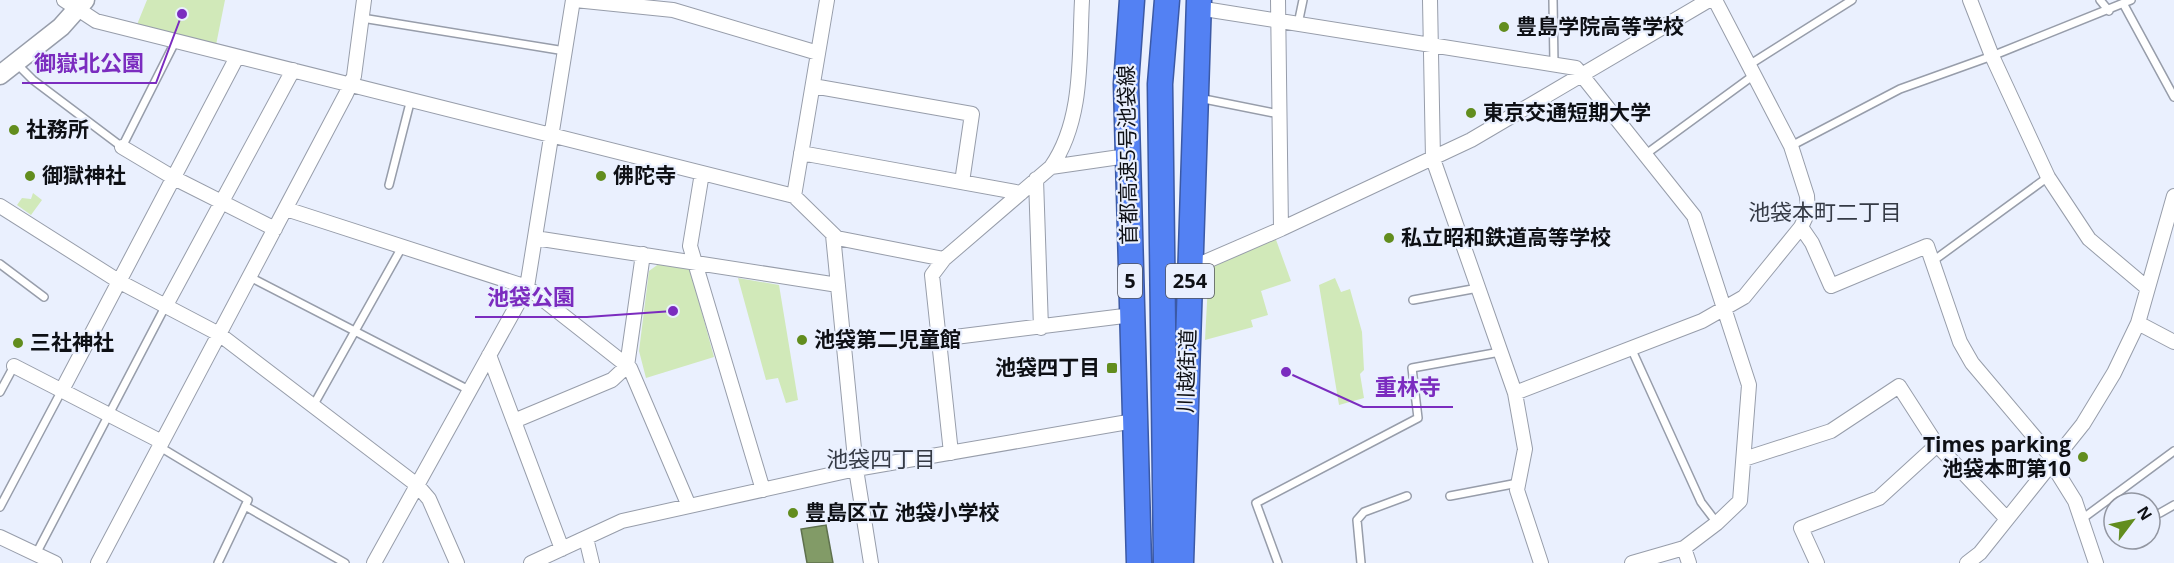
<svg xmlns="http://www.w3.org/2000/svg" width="2174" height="563" viewBox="0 0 2174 563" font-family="'Open Sans','Noto Sans JP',sans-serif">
<rect width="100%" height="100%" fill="#eaf0fe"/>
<path fill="#d1e9b9" d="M147,0H225L216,45L136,27Z
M33,193L42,200L31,215L17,205L22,198L31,199Z
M1275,237L1291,281L1261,291L1268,315L1251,320L1253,327L1205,340L1209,265Z
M660,263L690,269L714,357L646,378L639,351L649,271Z
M738,278L779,285L798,400L786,403L778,378L766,380Z
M1335,278L1341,292L1350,289L1362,332L1364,370L1360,374L1364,398L1339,405L1319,285Z"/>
<path fill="#829b67" stroke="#5f714e" stroke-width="1.5" d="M826,525L833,563H807L801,529Z"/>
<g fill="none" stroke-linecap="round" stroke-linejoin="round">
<defs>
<path id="lane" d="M1553,0L1554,64
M2100,0L2109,11
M2124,5L2174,97
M362,18L565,51
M1298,24L1303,0
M17,64L33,80L122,147L175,42
M1749,65L1852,0
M1199,98L1279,114
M1791,146L1900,89L1992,56L2131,0
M1646,154L1754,75
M389,185L411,99
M1933,261L2048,177
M0,264L44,297
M250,277L469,390
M1413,300L1478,288
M1631,348L1701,502L1717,523
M0,392L14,366
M313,406L402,247
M160,447L248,500L218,563
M1450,496L1518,483
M245,506L345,563
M0,507L62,390
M2160,513L2174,505
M2082,519L2174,451
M36,554L165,307
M1278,563L1256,503L1418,418L1412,368L1500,352
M1361,563L1357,520L1364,512L1407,496"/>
<path id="street" d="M64,0L96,21L108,24L794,196L837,238L944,259
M575,0L673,10L818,53
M1278,0L1281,229
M1430,0L1433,159L1515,393L1525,449L1517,490L1541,563
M1970,0L1992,56L2048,177L2089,239L2146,287
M1198,8L1576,68L1694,216L1749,385L1740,501L1717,523L1684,548L1632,563
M813,86L972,114L962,182
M122,147L174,178L275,229
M801,153L1021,193
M1051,167C1084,120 1079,55 1082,0
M702,173L690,246L763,490
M1036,179L1041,328
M794,196L827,0
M0,206L120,282L219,334L417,485L429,499L457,563
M286,209L527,287L630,368L689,506
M1801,227L1812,243L1831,286L1927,246L1960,342L1972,363L2054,460
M833,235L856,469L871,563
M535,238L838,285
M1191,268L1281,229L1471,140L1709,0
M165,307L293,70
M2138,323L2174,342
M939,339L1124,316
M489,355L562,549
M14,366L162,442
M62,390L237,57
M1515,393L1702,321L1744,297L1801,227L1808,212L1807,196L1791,146L1715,0
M514,421L612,380L627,366L643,254
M951,453L932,275L944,259L1051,167L1120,157
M1744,459L1831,431L1899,386L1937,445L2007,519
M2052,464L2075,501L2096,563
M0,537L55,563
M586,538L592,563
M1684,548L1689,563
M98,563L346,94L354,76L364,0
M374,563L527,287L573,0
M531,563L622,521L856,469L1128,422
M1817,563L1801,528L1879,498L1937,445
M1967,563L1980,553L2083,424L2114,373L2138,323L2174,196"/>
<path id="secondary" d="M0,75L61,27L85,0"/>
<path id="highway" d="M1132,0L1126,84L1139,563
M1166,563L1160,84L1167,0
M1181,563L1199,0"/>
</defs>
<use href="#lane" stroke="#979daa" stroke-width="10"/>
<use href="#street" stroke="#979daa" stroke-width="16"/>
<use href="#secondary" stroke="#979daa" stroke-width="21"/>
<use href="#highway" stroke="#3b59a5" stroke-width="27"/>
<use href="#lane" stroke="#fff" stroke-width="7"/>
<use href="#street" stroke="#fff" stroke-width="14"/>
<use href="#secondary" stroke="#fff" stroke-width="18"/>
<use href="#highway" stroke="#5381f3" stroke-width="24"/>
</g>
<g fill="#628d1e" stroke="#eaf0fe" stroke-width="2">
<circle cx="1504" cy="27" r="6"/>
<circle cx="1471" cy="113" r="6"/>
<circle cx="14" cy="130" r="6"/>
<circle cx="30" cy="176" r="6"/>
<circle cx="601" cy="176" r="6"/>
<circle cx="1389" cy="238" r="6"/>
<circle cx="802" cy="340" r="6"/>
<circle cx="18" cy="343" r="6"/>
<rect x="1106" y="362" width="12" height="12" rx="3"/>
<circle cx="2083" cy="457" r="6"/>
<circle cx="793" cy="513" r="6"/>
</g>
<g text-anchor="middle" stroke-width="4.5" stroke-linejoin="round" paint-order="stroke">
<g fill="#eaf0fe" stroke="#50535b" stroke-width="1.5">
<rect x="1118" y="264" width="24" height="34" rx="4.5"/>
<rect x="1166" y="264" width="48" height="34" rx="4.5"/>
</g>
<g font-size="20" font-weight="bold" fill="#0e1015">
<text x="1130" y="288">5</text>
<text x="1190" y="288">254</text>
</g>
<g font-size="21" font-weight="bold" fill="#0e1015" stroke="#eaf0fe" text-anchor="start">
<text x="1516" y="34">豊島学院高等学校</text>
<text x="1483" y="120">東京交通短期大学</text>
<text x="26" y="137">社務所</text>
<text x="42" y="183">御獄神社</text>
<text x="613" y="183">佛陀寺</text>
<text x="1401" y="245">私立昭和鉄道高等学校</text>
<text x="814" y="347">池袋第二児童館</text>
<text x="30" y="350">三社神社</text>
<text x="1100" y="375" text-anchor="end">池袋四丁目</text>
<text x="2071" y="452" text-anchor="end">Times parking<tspan x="2071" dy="24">池袋本町第10</tspan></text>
<text x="805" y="520">豊島区立 池袋小学校</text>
</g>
<g font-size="21" fill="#0e1015" stroke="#eaf0fe">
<text transform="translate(1128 155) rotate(-91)" y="7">首都高速5号池袋線</text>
<text transform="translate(1187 371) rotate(-88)" y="7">川越街道</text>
</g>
<g font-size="22" fill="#353a45" stroke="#eaf0fe">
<text x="1825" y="220">池袋本町二丁目</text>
<text x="881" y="467">池袋四丁目</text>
</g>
</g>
<path fill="none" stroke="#7b2cbf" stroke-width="2" d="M182 14L156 83H22M673 311L587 317H475M1286 372L1363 407H1453"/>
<g fill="#7b2cbf" stroke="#eaf0fe" stroke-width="2">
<circle cx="182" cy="14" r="6"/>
<circle cx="673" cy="311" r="6"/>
<circle cx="1286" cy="372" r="6"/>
</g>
<g font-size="22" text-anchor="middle" font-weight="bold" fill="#7b2cbf" stroke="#eaf0fe" stroke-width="4.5" stroke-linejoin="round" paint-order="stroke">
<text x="89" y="71">御嶽北公園</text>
<text x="531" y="305">池袋公園</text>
<text x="1408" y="395">重林寺</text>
</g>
<g transform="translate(2132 521) rotate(58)"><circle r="28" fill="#eaf0fe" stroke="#9296a1" stroke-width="1.5"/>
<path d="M0-4.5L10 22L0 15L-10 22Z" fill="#628d1e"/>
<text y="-9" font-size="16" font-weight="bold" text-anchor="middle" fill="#0e1015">N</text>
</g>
</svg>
